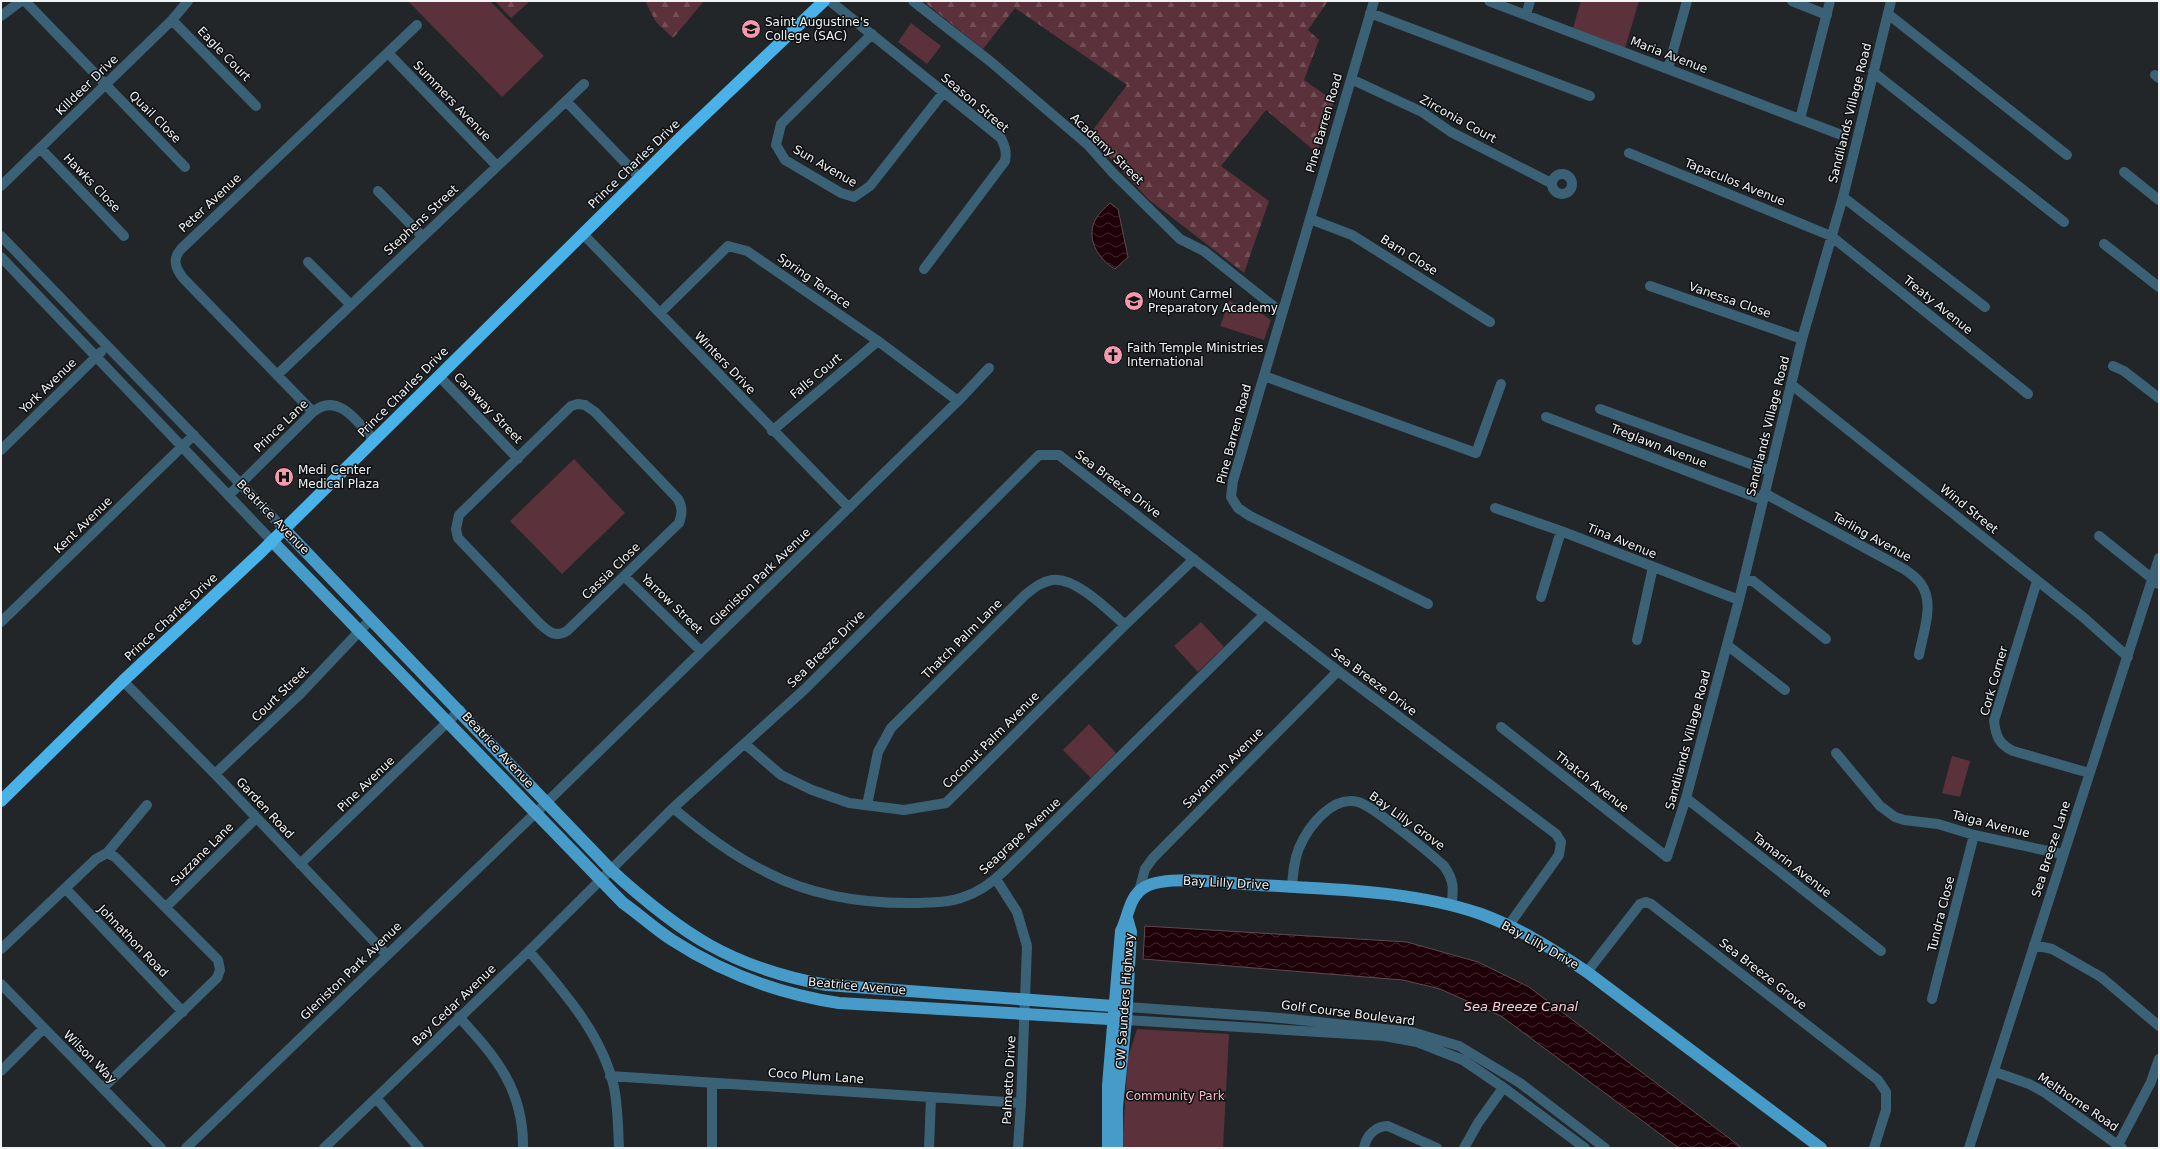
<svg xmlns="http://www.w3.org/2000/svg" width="2160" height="1149" viewBox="0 0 2160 1149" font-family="'DejaVu Sans',sans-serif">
<defs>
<pattern id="forest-firs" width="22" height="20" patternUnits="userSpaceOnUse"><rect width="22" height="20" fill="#5b313b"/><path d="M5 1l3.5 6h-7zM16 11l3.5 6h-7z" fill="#734f58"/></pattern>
<pattern id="water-waves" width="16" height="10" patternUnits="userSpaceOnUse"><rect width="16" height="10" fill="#1f0008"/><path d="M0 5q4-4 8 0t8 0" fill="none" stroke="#40262d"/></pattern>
</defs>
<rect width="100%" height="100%" fill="#222628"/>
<path fill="#5b313b" d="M408,1H490L544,56L502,97Z
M1581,1H1639L1625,48L1573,28Z
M911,23L941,46L927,64L898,42Z
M1229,301L1260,312L1271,320L1264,340L1220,326Z
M574,459L625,513L562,574L510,521Z
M1201,622L1224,647L1198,672L1174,646Z
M1089,724L1116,753L1091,778L1063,750Z
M1952,756L1970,761L1960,797L1942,793Z
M1137,1029L1229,1034L1223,1148H1122L1128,1058Z"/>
<path fill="url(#forest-firs)" d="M495,1H530L511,18Z
M645,1H704L673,38L656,22Z
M923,1H1328L1308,30L1319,40L1304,80L1334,101L1317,153L1266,110L1221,166L1269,201L1244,273L1148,199L1089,135L1127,85L1015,8L983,49Z"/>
<path fill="url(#water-waves)" stroke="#5e494f" d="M1110,203L1118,209L1128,257L1115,269C1098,259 1084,237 1097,217C1100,212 1106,207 1110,203Z
M1145,926L1407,942L1478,962L1529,987L1742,1148H1679L1501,1016L1440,989L1403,980L1143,959Z"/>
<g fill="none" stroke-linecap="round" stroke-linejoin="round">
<path stroke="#3b6177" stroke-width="10" d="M25,1L185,167
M830,1L1001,138C1005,147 1007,152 1005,161L924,269
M913,1L991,62L1088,145L1113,173L1180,239L1204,251L1282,313
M1374,1L1233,481L1231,497L1238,508L1250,516L1428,604
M1489,1L1839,134
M1792,1L1827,15
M1370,13L1590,96
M1888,14L2067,155
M1526,15L1530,1
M1,16L21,1
M172,20L256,106
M872,34L781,124L776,145L785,160L841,193L854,197L870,186L943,93
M388,53L497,166
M1668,69L1687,1
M1873,72L2064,222
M2155,75L2159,78
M1351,79L1422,112L1451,132L1551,183
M566,101L640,178
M1800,119L1830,1
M40,148L124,236
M1629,153L1831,236L2028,394
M2124,172L2159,200
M1552 184a10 10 0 1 1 20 0a10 10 0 1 1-20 0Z
M1,186L172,20L188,1
M378,191L423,237
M1843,197L1985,307
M1310,219L1352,235L1490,322
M583,234L849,508
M1,236L284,529
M2104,244L2159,287
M1,257L272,541
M308,262L351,305
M1650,286L1802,339
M660,313L728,246L747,251L878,341L958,401
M2113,366L2124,371L2159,398
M277,375L584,84
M439,376L518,459
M1264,376L1476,453L1501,384
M1792,385L2083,617L2128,657
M578,404L585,405L595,412L678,499C683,508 682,514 679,523L567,631C555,638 549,632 540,624L458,538L456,529L459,515L571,406Z
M1600,409L1770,471
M313,412L183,278C175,268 172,259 181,249L417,25
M1546,417L1763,500
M772,431L878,341
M1,450L101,352
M1764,493L1904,569C1910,573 1917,578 1921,584C1935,603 1923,633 1919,655
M229,495L313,412C338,391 358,423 374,440
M1495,508L1561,531L1739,600
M2099,536L2159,584
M624,576L701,651
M1744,579L1753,581L1826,639
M2037,581L1994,721C1996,737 1999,744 2013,751L2089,773
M1541,597L1561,531
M1,622L194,435
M1637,640L1653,567
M1727,645L1785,690
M123,681L215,774L387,955
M1501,727L1667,857L1686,798L1739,600L1802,339L1843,197L1891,1
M745,744L781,775L812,790L849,803L904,810L946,803L1125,625L1194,559
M1836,753L1880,806L1895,817L1904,820L1938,824L1974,835L2062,854
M215,774L301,693L371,619
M1686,798L1881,951
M867,805L878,752L891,728L1025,595C1034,588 1041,582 1052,580C1075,576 1109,611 1125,625
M673,808C703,833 733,856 768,873C814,897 867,904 919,903C933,902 947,903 961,898C977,893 992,883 1004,871L1264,615
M107,853L147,805
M300,864L460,710
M996,879L1017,912L1027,946L1021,1103L1018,1148
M1292,887C1293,873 1294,860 1299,848C1308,827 1332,795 1358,802C1372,805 1431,854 1444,866C1454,880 1454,889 1451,906
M65,888L183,1012
M1139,891L1145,869L1153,858L1338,671
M166,907L256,818
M2034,945L2052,949L2101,977L2159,1026
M1,949L96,859L107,853L115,857L218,960L220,970L217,978L103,1088
M529,951C563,991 602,1034 614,1087C618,1107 618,1128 619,1148
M1587,972L1640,904L1646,902L1651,904L1878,1080L1886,1092V1110L1874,1148
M1,984L161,1148
M1932,999L1974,835
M1127,1007L1281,1018L1412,1032L1459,1046L1520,1083L1605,1148
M459,1017C496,1057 524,1090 523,1148
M1126,1020L1384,1036L1417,1042L1463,1060L1507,1090L1585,1148
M1,1071L43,1029
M1995,1072L2029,1084L2044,1092L2122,1148
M610,1076L1021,1103
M712,1083V1148
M376,1098L419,1148
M2118,1145L2151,1082L2159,1059
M186,1148L547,802L958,401L989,368
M324,1148L529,951L673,808L805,689L1039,455H1059L1338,671L1556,834L1561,842L1559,855L1509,925
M929,1148L931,1097
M1364,1148C1366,1136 1375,1126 1388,1126L1437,1148
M1464,1148L1478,1123L1503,1088
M1969,1148L2159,558"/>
<path stroke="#469bc8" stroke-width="12" d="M284,529L611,870C681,934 732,968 827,985L1127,1007
M272,541L623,903C640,915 655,929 672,940C723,973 779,994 839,1003L1126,1020
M1108,1148V1085L1121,931C1129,915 1129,896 1145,887C1165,875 1220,882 1244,884C1319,889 1410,889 1481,914C1519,928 1553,949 1587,972L1821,1148
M1117,1148V1107L1126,1020L1131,932L1127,918"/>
<path stroke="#49b2e8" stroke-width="12" d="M1,801L123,681L260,553L679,139L824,1"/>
</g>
<defs>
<symbol id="school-disc" viewBox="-11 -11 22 22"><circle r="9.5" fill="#f29aae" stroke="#0d0f10"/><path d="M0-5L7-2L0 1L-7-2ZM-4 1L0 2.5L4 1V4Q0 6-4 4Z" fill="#111"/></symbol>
<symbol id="church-disc" viewBox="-11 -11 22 22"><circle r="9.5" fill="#f29aae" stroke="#0d0f10"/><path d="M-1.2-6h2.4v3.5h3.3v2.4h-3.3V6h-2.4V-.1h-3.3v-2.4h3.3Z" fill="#111"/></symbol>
<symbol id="hospital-disc" viewBox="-11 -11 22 22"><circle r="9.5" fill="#f29aae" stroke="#0d0f10"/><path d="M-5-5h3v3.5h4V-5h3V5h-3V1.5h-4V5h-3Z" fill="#111"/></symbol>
</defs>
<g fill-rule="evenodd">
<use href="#school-disc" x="740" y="18" width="22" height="22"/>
<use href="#school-disc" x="1123" y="290" width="22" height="22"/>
<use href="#church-disc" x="1102" y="344" width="22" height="22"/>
<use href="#hospital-disc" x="273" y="466" width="22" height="22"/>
</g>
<g text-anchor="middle" stroke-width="3" stroke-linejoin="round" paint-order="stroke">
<g font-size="12" fill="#f1f4f5" stroke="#0d0f10" text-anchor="start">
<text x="765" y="26">Saint Augustine's<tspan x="765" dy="14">College (SAC)</tspan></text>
<text x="1148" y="298">Mount Carmel<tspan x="1148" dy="14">Preparatory Academy</tspan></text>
<text x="1127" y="352">Faith Temple Ministries<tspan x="1127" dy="14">International</tspan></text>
<text x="298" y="474">Medi Center<tspan x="298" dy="14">Medical Plaza</tspan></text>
</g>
<g font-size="12" fill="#f1f4f5" stroke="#0d0f10">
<text transform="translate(224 54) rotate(46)" y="4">Eagle Court</text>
<text transform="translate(1669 55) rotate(21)" y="4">Maria Avenue</text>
<text transform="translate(87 85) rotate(-44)" y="4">Killdeer Drive</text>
<text transform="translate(452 101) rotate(46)" y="4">Summers Avenue</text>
<text transform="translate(975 103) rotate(40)" y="4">Season Street</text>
<text transform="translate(1850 113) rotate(-76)" y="4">Sandilands Village Road</text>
<text transform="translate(155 117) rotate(45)" y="4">Quail Close</text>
<text transform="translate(1458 119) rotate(29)" y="4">Zirconia Court</text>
<text transform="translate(1324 123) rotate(-74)" y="4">Pine Barren Road</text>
<text transform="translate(1107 149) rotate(44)" y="4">Academy Street</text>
<text transform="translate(634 164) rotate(-44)" y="4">Prince Charles Drive</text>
<text transform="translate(825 166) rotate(30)" y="4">Sun Avenue</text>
<text transform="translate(1735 182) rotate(22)" y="4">Tapaculos Avenue</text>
<text transform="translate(92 183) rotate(46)" y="4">Hawks Close</text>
<text transform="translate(210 203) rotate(-43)" y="4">Peter Avenue</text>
<text transform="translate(421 220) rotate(-43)" y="4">Stephens Street</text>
<text transform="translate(1409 255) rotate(32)" y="4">Barn Close</text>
<text transform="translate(814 281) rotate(35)" y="4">Spring Terrace</text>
<text transform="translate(1730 300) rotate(19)" y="4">Vanessa Close</text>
<text transform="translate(1938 305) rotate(39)" y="4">Treaty Avenue</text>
<text transform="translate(725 363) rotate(46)" y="4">Winters Drive</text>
<text transform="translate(816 376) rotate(-40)" y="4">Falls Court</text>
<text transform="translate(48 386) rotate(-44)" y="4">York Avenue</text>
<text transform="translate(403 392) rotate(-45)" y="4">Prince Charles Drive</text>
<text transform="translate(488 408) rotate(46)" y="4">Caraway Street</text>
<text transform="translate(281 426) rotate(-44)" y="4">Prince Lane</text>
<text transform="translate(1768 426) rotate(-76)" y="4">Sandilands Village Road</text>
<text transform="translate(1234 434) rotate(-75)" y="4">Pine Barren Road</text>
<text transform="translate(1659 446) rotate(21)" y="4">Treglawn Avenue</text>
<text transform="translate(1118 484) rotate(37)" y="4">Sea Breeze Drive</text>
<text transform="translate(1969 509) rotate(39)" y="4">Wind Street</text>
<text transform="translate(273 517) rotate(46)" y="4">Beatrice Avenue</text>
<text transform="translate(83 525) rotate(-44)" y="4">Kent Avenue</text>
<text transform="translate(1872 537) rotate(29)" y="4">Terling Avenue</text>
<text transform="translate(1622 541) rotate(22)" y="4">Tina Avenue</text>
<text transform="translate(611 571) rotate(-44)" y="4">Cassia Close</text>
<text transform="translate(760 577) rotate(-44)" y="4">Gleniston Park Avenue</text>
<text transform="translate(672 604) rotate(44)" y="4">Yarrow Street</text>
<text transform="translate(171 617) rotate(-43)" y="4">Prince Charles Drive</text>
<text transform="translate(962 639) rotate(-45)" y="4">Thatch Palm Lane</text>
<text transform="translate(826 649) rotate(-45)" y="4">Sea Breeze Drive</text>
<text transform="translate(1994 681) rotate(-74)" y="4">Cork Corner</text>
<text transform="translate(1374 682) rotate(37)" y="4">Sea Breeze Drive</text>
<text transform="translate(280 694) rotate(-44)" y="4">Court Street</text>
<text transform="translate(991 740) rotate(-45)" y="4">Coconut Palm Avenue</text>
<text transform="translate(1688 740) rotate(-75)" y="4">Sandilands Village Road</text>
<text transform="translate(498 750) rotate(47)" y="4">Beatrice Avenue</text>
<text transform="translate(1223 768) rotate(-45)" y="4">Savannah Avenue</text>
<text transform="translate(1592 782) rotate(38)" y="4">Thatch Avenue</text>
<text transform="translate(366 784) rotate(-44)" y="4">Pine Avenue</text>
<text transform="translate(265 808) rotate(47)" y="4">Garden Road</text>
<text transform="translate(1407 821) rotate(36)" y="4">Bay Lilly Grove</text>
<text transform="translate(1991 824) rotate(14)" y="4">Taiga Avenue</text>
<text transform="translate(1020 836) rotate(-43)" y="4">Seagrape Avenue</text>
<text transform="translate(2051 849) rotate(-72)" y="4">Sea Breeze Lane</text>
<text transform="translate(202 854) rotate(-45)" y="4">Suzzane Lane</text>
<text transform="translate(1792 865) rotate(38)" y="4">Tamarin Avenue</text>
<text transform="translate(1226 883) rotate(3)" y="4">Bay Lilly Drive</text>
<text transform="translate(1941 914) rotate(-76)" y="4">Tundra Close</text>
<text transform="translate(133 941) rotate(46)" y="4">Johnathon Road</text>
<text transform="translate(1540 945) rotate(29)" y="4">Bay Lilly Drive</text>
<text transform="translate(351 971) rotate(-44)" y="4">Gleniston Park Avenue</text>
<text transform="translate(1763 974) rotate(38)" y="4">Sea Breeze Grove</text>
<text transform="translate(857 986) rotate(5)" y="4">Beatrice Avenue</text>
<text transform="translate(1125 1001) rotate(-86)" y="4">CW Saunders Highway</text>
<text transform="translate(454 1005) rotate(-44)" y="4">Bay Cedar Avenue</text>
<text transform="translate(1348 1013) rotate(7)" y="4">Golf Course Boulevard</text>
<text transform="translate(90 1057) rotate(45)" y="4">Wilson Way</text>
<text transform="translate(816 1076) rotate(4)" y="4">Coco Plum Lane</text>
<text transform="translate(1009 1080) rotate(-87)" y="4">Palmetto Drive</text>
<text transform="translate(2078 1102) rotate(34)" y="4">Melthorne Road</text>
</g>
<g font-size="12" fill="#f9bac7" stroke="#0d0f10">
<text x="1175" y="1100">Community Park</text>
</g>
<g font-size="13" font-style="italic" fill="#fdccd6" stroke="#0d0f10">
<text x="1521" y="1011">Sea Breeze Canal</text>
</g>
</g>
<rect width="2160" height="1149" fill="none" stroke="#f1f4f5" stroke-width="4"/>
</svg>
